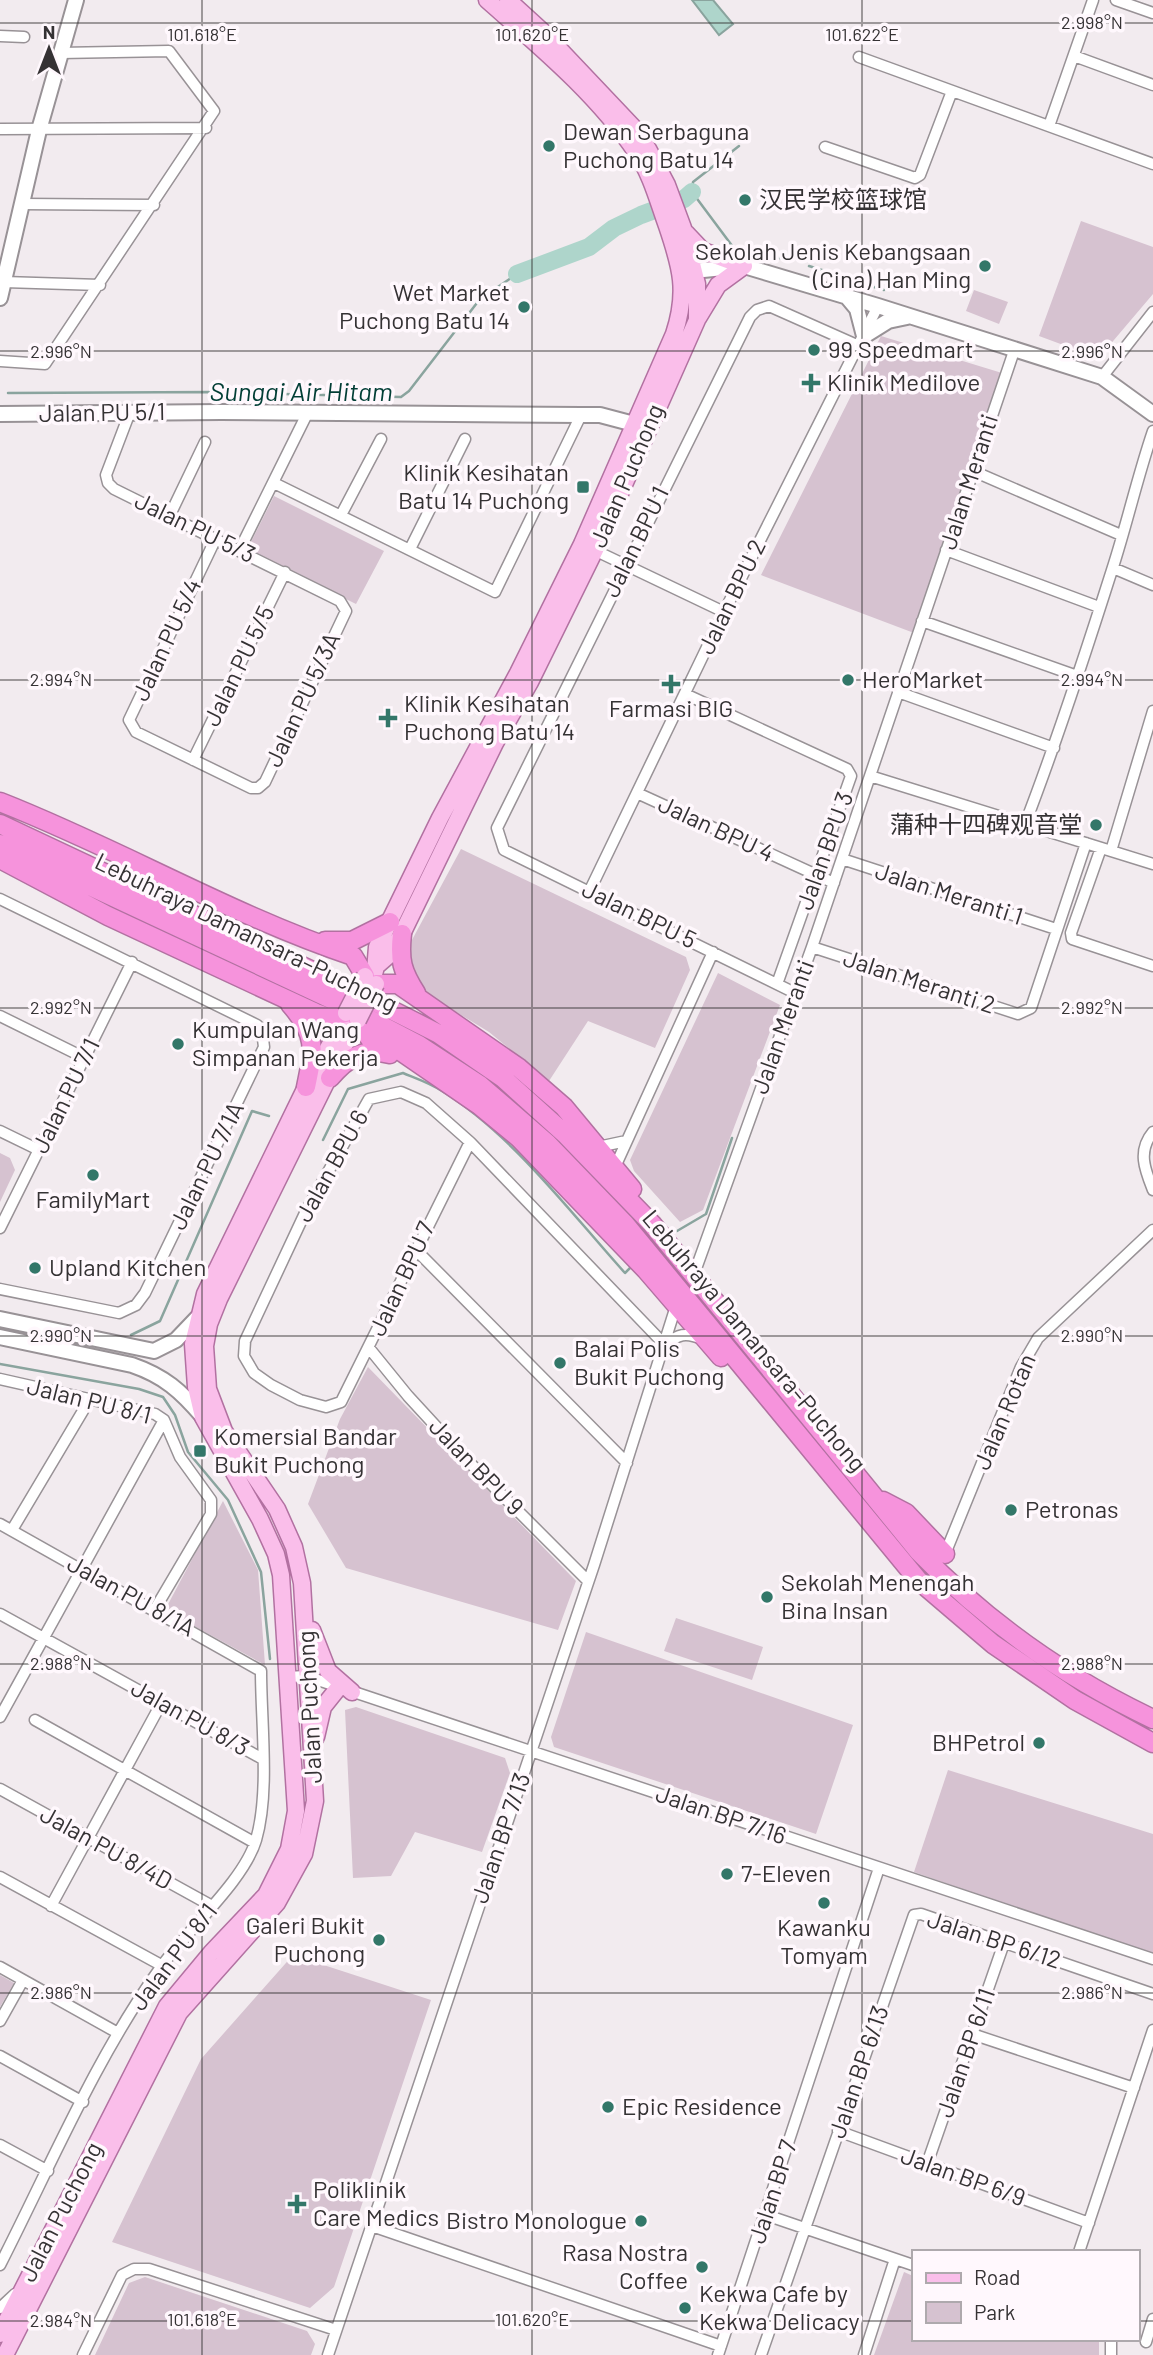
<svg xmlns="http://www.w3.org/2000/svg" width="1153" height="2355" viewBox="0 0 1153 2355" font-family="Barlow,'Noto Sans SC',sans-serif">
<rect width="100%" height="100%" fill="#f2ebef"/>
<path fill="#d6c2d0" d="M1081,221L1153,247V294L1108,347L1093,356L1039,336Z
M974,290L1008,302L999,324L966,311Z
M881,336L1002,373L914,633L761,575Z
M274,496L384,551L356,604L247,550Z
M461,849L686,957L690,970L655,1048L588,1021L549,1081L489,1032L430,996L414,981L406,951Z
M718,973L780,1005L703,1210L680,1222L634,1171L630,1160Z
M0,1153L10,1158L15,1170L0,1202Z
M368,1367L576,1581L558,1630L346,1568L308,1504L340,1419Z
M223,1501L258,1570L265,1665L165,1610Z
M676,1618L763,1647L752,1680L664,1651Z
M586,1632L853,1725L816,1834L554,1747L551,1737Z
M356,1707L505,1758L510,1773L482,1852L415,1832L391,1876L353,1878L345,1710Z
M948,1770L1153,1834V1956L914,1872Z
M293,1955L431,2000L334,2287L310,2308L112,2242L201,2059Z
M0,1975L14,1983L0,2007Z
M904,2272L913,2276V2339H1092L1099,2342V2355H874Z
M145,2277L307,2331L315,2344L311,2355H95L129,2283Z"/>
<path fill="#aed5cb" stroke="#8aa49e" stroke-width="2" d="M692,0H713L733,24L719,35Z"/>
<g fill="none" stroke-linecap="round" stroke-linejoin="round">
<path stroke="#8aa49e" stroke-width="2.5" d="M739,146L693,182L692,192L733,247L788,260
M809,266L841,276
M864,284L884,290
M8,393L211,392L401,397L409,391L480,299L517,274
M323,1140L348,1089L403,1073C415,1078 430,1083 442,1091C512,1134 570,1212 625,1273L631,1267
M677,1231L706,1214L732,1138
M131,1335L160,1321L252,1111L269,1116
M0,1364L139,1389L163,1397L175,1415L188,1452L228,1500L261,1572L270,1659"/>
<path stroke="#aed5cb" stroke-width="18" d="M517,274L589,247L614,228L641,215L684,199L692,192"/>
<defs>
<path id="street" d="M1116,0L1153,13
M0,36L24,37
M1074,56L1153,85
M859,57L1153,164
M1049,126L1093,0
M0,129L206,128
M825,147L915,178L920,175L952,91
M22,204L154,205
M4,282L100,285
M0,361L45,364L214,111L169,51L60,53
M1102,377L1153,312
M130,412L106,475L108,483L114,489L340,601L346,611L265,782L258,788H251L136,732L129,720L216,538
M973,471L1121,535
M274,483L495,592L581,415
M341,515L381,439
M169,517L205,442
M240,549L308,412
M410,549L465,439
M592,549L724,612
M946,550L1099,607
M1113,568L1153,585
M922,621L1077,676
M898,692L1054,748
M685,694L847,769L851,776L777,984
M193,760L285,572
M870,776L1153,864
M637,793L834,883
M1025,824C1057,741 1085,655 1112,570C1127,524 1137,478 1153,431
M1101,848L1071,933L1072,939L1153,966
M1111,851L1153,711
M842,859L1056,929
M590,890L724,612L878,306
M0,899L257,1025L262,1031L264,1047L145,1293L136,1305L119,1313L0,1289
M812,947L1018,1014L1031,1008L1086,843
M795,993L504,850L497,828L750,317L757,310L769,306L859,346
M0,1016L85,1058
M0,1131L39,1150
M1153,1132C1137,1151 1145,1170 1153,1190
M470,1142L341,1402L326,1407L300,1400L271,1385L254,1373L244,1356L245,1341L305,1213L369,1099L401,1092L426,1103L470,1142L665,1345
M598,1147L626,1141
M615,1167L713,952
M0,1228L132,962
M415,1249L627,1463
M693,1277L812,947L1015,348
M665,1345C678,1334 686,1332 702,1339
M369,1348L408,1396L465,1458L588,1581
M0,1379L155,1414L164,1420L180,1457L211,1500V1514L155,1609
M0,1524L261,1671C261,1723 270,1792 256,1840C244,1881 186,1931 161,1967C97,2055 50,2167 0,2265
M12,1530L90,1399
M945,1554L1021,1367L1038,1338L1153,1230
M0,1614L261,1758
M287,1677L306,1676L1153,1959
M0,1717L164,1420
M35,1720L255,1843
M0,1789L212,1906
M0,1877L161,1965
M51,1906L162,1702
M0,1967L118,2033
M0,2021L23,1980
M972,2034L1134,2088
M0,2056L83,2102
M838,2131L1089,2223
M0,2145L48,2171
M927,2164L1004,1943
M766,2215L913,2265
M372,2226L721,2346
M1079,2252L1153,2030
M0,2308L15,2294
M1146,2342L1153,2319
M83,2355L122,2275L134,2269H149L336,2330
M328,2355L594,1565L676,1306
M718,2355L879,1868
M761,2355L914,1915L921,1914L1153,1994
M864,2355L895,2259
M1111,2355V2339"/>
<path id="secondary" d="M683,272L744,266L878,306L1102,377L1153,414
M847,297L857,309L864,336L888,321L907,317
M0,298L39,130L76,0
M0,414L221,412L581,415H600L634,424
M0,1319L154,1351L176,1340L197,1318
M0,1337L132,1365C164,1376 181,1391 203,1417"/>
<path id="primary" d="M686,233L703,251L744,266
M698,318L718,285L744,266
M375,971L377,947L440,818L518,673L582,544L674,334C688,292 681,267 667,226C658,201 651,174 636,152C597,94 539,46 487,0
M365,976L389,955L402,934L495,743L530,682L595,550L697,320V284L683,228L667,185L648,149L633,127L543,32L508,0
M312,1630L328,1671L352,1692
M316,1737L323,1707L339,1687
M0,2334L167,2006L211,1953L266,1895L289,1849L296,1811L281,1575L276,1554L260,1519L203,1417L196,1387L193,1344L205,1294L306,1087L335,1036L350,1025
M5,2355L179,2013L277,1903L304,1854L315,1801L302,1583L294,1547L277,1509L224,1431L208,1389L205,1346L209,1324L219,1299L346,1042V1013"/>
<path id="highway" d="M0,802C120,849 231,915 353,956L365,976
M0,824L338,983L439,1034L503,1078L565,1134L652,1224L919,1552C987,1622 1066,1678 1153,1719
M0,844L331,999L419,1045L480,1085L547,1143L625,1224L918,1580L993,1644L1075,1700L1153,1743
M0,859L108,916L316,1013L327,1017L346,1013
M402,934C399,960 402,971 416,993
M325,941H352L390,922
M376,984H398L519,1068L564,1107L632,1189
M290,1004C317,1035 314,1049 306,1087
M358,1020L370,1039L399,1050L479,1105L519,1138L646,1270L721,1357
M330,1078C347,1058 363,1047 390,1054
M883,1501L906,1513L945,1554"/>
</defs>
<use href="#street" stroke="#989296" stroke-width="13"/>
<use href="#secondary" stroke="#989296" stroke-width="18"/>
<use href="#primary" stroke="#b271a1" stroke-width="19"/>
<use href="#highway" stroke="#b271a1" stroke-width="21"/>
<use href="#street" stroke="#fff" stroke-width="10"/>
<use href="#secondary" stroke="#fff" stroke-width="14"/>
<use href="#primary" stroke="#fabeea" stroke-width="16"/>
<use href="#highway" stroke="#f693dc" stroke-width="18"/>
<defs>
<path id="primary-bridge" d="M346,1013L365,976
M358,1020L376,984"/>
</defs>
<use href="#primary-bridge" stroke="#b271a1" stroke-width="19" stroke-linecap="butt"/>
<use href="#primary-bridge" stroke="#fabeea" stroke-width="16"/>
</g>
<path fill="none" stroke="#353234" stroke-width="2" stroke-opacity="0.45" d="M202,0V2355M532,0V2355M862,0V2355M0,23H1153M0,351H1153M0,680H1153M0,1008H1153M0,1336H1153M0,1664H1153M0,1993H1153M0,2321H913M1137,2321H1153"/>
<g fill="#337769" stroke="#fff8fd" stroke-width="2.5">
<circle cx="549" cy="146" r="7"/>
<circle cx="745" cy="200" r="7"/>
<circle cx="985" cy="266" r="7"/>
<circle cx="524" cy="307" r="7"/>
<circle cx="814" cy="350" r="7"/>
<path d="M807.5 372.5h7v7h7v7h-7v7h-7v-7h-7v-7h7z"/>
<rect x="576" y="480" width="14" height="14" rx="3.5"/>
<circle cx="848" cy="680" r="7"/>
<path d="M667.5 673.5h7v7h7v7h-7v7h-7v-7h-7v-7h7z"/>
<path d="M384.5 707.5h7v7h7v7h-7v7h-7v-7h-7v-7h7z"/>
<circle cx="1096" cy="825" r="7"/>
<circle cx="178" cy="1044" r="7"/>
<circle cx="93" cy="1175" r="7"/>
<circle cx="35" cy="1268" r="7"/>
<circle cx="560" cy="1363" r="7"/>
<rect x="193" y="1444" width="14" height="14" rx="3.5"/>
<circle cx="1011" cy="1510" r="7"/>
<circle cx="767" cy="1597" r="7"/>
<circle cx="1039" cy="1743" r="7"/>
<circle cx="727" cy="1874" r="7"/>
<circle cx="824" cy="1903" r="7"/>
<circle cx="379" cy="1940" r="7"/>
<circle cx="608" cy="2107" r="7"/>
<path d="M293.5 2193.5h7v7h7v7h-7v7h-7v-7h-7v-7h7z"/>
<circle cx="641" cy="2221" r="7"/>
<circle cx="702" cy="2267" r="7"/>
<circle cx="685" cy="2308" r="7"/>
</g>
<g text-anchor="middle" stroke-width="7" stroke-linejoin="round" paint-order="stroke">
<g font-size="24" fill="#353234" stroke="#fff8fd" text-anchor="start">
<text x="563" y="140">Dewan Serbaguna<tspan x="563" dy="28">Puchong Batu 14</tspan></text>
<text x="759" y="208">汉民学校篮球馆</text>
<text x="971" y="260" text-anchor="end">Sekolah Jenis Kebangsaan<tspan x="971" dy="28">(Cina) Han Ming</tspan></text>
<text x="510" y="301" text-anchor="end">Wet Market<tspan x="510" dy="28">Puchong Batu 14</tspan></text>
<text x="828" y="358">99 Speedmart</text>
<text x="827" y="391">Klinik Medilove</text>
<text x="569" y="481" text-anchor="end">Klinik Kesihatan<tspan x="569" dy="28">Batu 14 Puchong</tspan></text>
<text x="862" y="688">HeroMarket</text>
<text x="404" y="712">Klinik Kesihatan<tspan x="404" dy="28">Puchong Batu 14</tspan></text>
<text x="671" y="717" text-anchor="middle">Farmasi BIG</text>
<text x="1082" y="833" text-anchor="end">蒲种十四碑观音堂</text>
<text x="192" y="1038">Kumpulan Wang<tspan x="192" dy="28">Simpanan Pekerja</tspan></text>
<text x="93" y="1208" text-anchor="middle">FamilyMart</text>
<text x="49" y="1276">Upland Kitchen</text>
<text x="574" y="1357">Balai Polis<tspan x="574" dy="28">Bukit Puchong</tspan></text>
<text x="214" y="1445">Komersial Bandar<tspan x="214" dy="28">Bukit Puchong</tspan></text>
<text x="1025" y="1518">Petronas</text>
<text x="781" y="1591">Sekolah Menengah<tspan x="781" dy="28">Bina Insan</tspan></text>
<text x="1025" y="1751" text-anchor="end">BHPetrol</text>
<text x="741" y="1882">7-Eleven</text>
<text x="365" y="1934" text-anchor="end">Galeri Bukit<tspan x="365" dy="28">Puchong</tspan></text>
<text x="824" y="1936" text-anchor="middle">Kawanku<tspan x="824" dy="28">Tomyam</tspan></text>
<text x="622" y="2115">Epic Residence</text>
<text x="313" y="2198">Poliklinik<tspan x="313" dy="28">Care Medics</tspan></text>
<text x="627" y="2229" text-anchor="end">Bistro Monologue</text>
<text x="688" y="2261" text-anchor="end">Rasa Nostra<tspan x="688" dy="28">Coffee</tspan></text>
<text x="699" y="2302">Kekwa Cafe by<tspan x="699" dy="28">Kekwa Delicacy</tspan></text>
</g>
<g font-size="24" fill="#353234" stroke="#fff8fd">
<text transform="translate(102 413) rotate(-1)" y="8">Jalan PU 5/1</text>
<text transform="translate(627 476) rotate(-67)" y="8">Jalan Puchong</text>
<text transform="translate(969 482) rotate(-72)" y="8">Jalan Meranti</text>
<text transform="translate(195 528) rotate(26)" y="8">Jalan PU 5/3</text>
<text transform="translate(636 542) rotate(-64)" y="8">Jalan BPU 1</text>
<text transform="translate(732 597) rotate(-64)" y="8">Jalan BPU 2</text>
<text transform="translate(167 640) rotate(-65)" y="8">Jalan PU 5/4</text>
<text transform="translate(239 666) rotate(-64)" y="8">Jalan PU 5/5</text>
<text transform="translate(303 700) rotate(-65)" y="8">Jalan PU 5/3A</text>
<text transform="translate(716 829) rotate(25)" y="8">Jalan BPU 4</text>
<text transform="translate(825 851) rotate(-70)" y="8">Jalan BPU 3</text>
<text transform="translate(949 894) rotate(18)" y="8">Jalan Meranti 1</text>
<text transform="translate(639 915) rotate(26)" y="8">Jalan BPU 5</text>
<text transform="translate(246 933) rotate(26)" y="8">Lebuhraya Damansara–Puchong</text>
<text transform="translate(919 982) rotate(18)" y="8">Jalan Meranti 2</text>
<text transform="translate(783 1027) rotate(-70)" y="8">Jalan Meranti</text>
<text transform="translate(66 1096) rotate(-64)" y="8">Jalan PU 7/1</text>
<text transform="translate(207 1166) rotate(-64)" y="8">Jalan PU 7/1A</text>
<text transform="translate(332 1166) rotate(-61)" y="8">Jalan BPU 6</text>
<text transform="translate(402 1279) rotate(-65)" y="8">Jalan BPU 7</text>
<text transform="translate(754 1341) rotate(50)" y="8">Lebuhraya Damansara–Puchong</text>
<text transform="translate(89 1401) rotate(14)" y="8">Jalan PU 8/1</text>
<text transform="translate(1005 1412) rotate(-67)" y="8">Jalan Rotan</text>
<text transform="translate(476 1467) rotate(46)" y="8">Jalan BPU 9</text>
<text transform="translate(131 1596) rotate(29)" y="8">Jalan PU 8/1A</text>
<text transform="translate(310 1707) rotate(-93)" y="8">Jalan Puchong</text>
<text transform="translate(190 1718) rotate(29)" y="8">Jalan PU 8/3</text>
<text transform="translate(721 1815) rotate(19)" y="8">Jalan BP 7/16</text>
<text transform="translate(501 1838) rotate(-71)" y="8">Jalan BP 7/13</text>
<text transform="translate(106 1848) rotate(29)" y="8">Jalan PU 8/4D</text>
<text transform="translate(994 1940) rotate(18)" y="8">Jalan BP 6/12</text>
<text transform="translate(174 1957) rotate(-53)" y="8">Jalan PU 8/1</text>
<text transform="translate(966 2053) rotate(-71)" y="8">Jalan BP 6/11</text>
<text transform="translate(859 2072) rotate(-71)" y="8">Jalan BP 6/13</text>
<text transform="translate(963 2177) rotate(20)" y="8">Jalan BP 6/9</text>
<text transform="translate(773 2192) rotate(-72)" y="8">Jalan BP 7</text>
<text transform="translate(61 2212) rotate(-63)" y="8">Jalan Puchong</text>
</g>
<g font-size="26" font-style="italic" fill="#023e35" stroke="#fff8fd">
<text x="301" y="401">Sungai Air Hitam</text>
</g>
</g>
<g font-size="18" text-anchor="middle" fill="#353234" stroke="#fff8fd" stroke-width="7" stroke-linejoin="round" paint-order="stroke">
<text x="1092" y="29">2.998°N</text>
<text x="202" y="41">101.618°E</text>
<text x="532" y="41">101.620°E</text>
<text x="862" y="41">101.622°E</text>
<text x="61" y="358">2.996°N</text>
<text x="1092" y="358">2.996°N</text>
<text x="61" y="686">2.994°N</text>
<text x="1092" y="686">2.994°N</text>
<text x="61" y="1014">2.992°N</text>
<text x="1092" y="1014">2.992°N</text>
<text x="61" y="1342">2.990°N</text>
<text x="1092" y="1342">2.990°N</text>
<text x="61" y="1670">2.988°N</text>
<text x="1092" y="1670">2.988°N</text>
<text x="61" y="1999">2.986°N</text>
<text x="1092" y="1999">2.986°N</text>
<text x="202" y="2326">101.618°E</text>
<text x="532" y="2326">101.620°E</text>
<text x="61" y="2327">2.984°N</text>
</g>
<rect x="912" y="2250" width="228" height="91" fill="#fff8fd" stroke="#aea9ad" stroke-width="2"/>
<rect x="926" y="2273" width="35" height="10" fill="#fabeea" stroke="#aea9ad" stroke-width="2"/>
<text x="974" y="2285" font-size="21" fill="#353234">Road</text>
<rect x="926" y="2302" width="35" height="21" fill="#d6c2d0" stroke="#aea9ad" stroke-width="2"/>
<text x="974" y="2320" font-size="21" fill="#353234">Park</text>
<g transform="translate(49 49)" stroke="#fff8fd" stroke-width="5" paint-order="stroke">
<path d="M0-5L12 26L0 18L-12 26Z" fill="#353234"/>
<text y="-10" font-size="19" font-weight="bold" text-anchor="middle" fill="#353234">N</text>
</g>
</svg>
